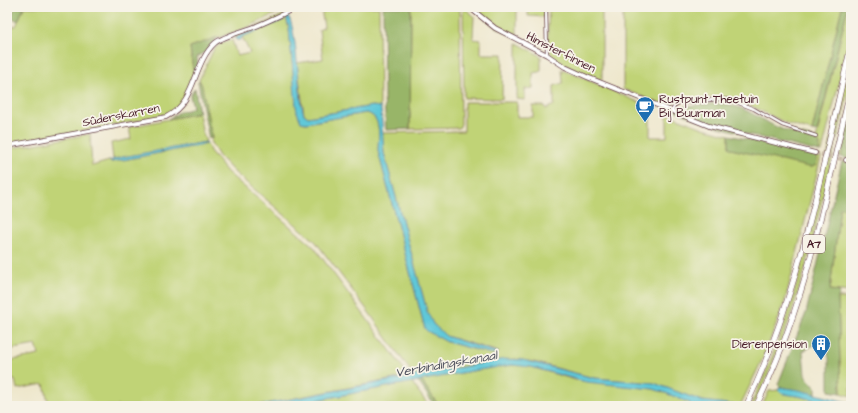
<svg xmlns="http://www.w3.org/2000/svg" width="858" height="413" viewBox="0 0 858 413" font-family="'Architects Daughter',sans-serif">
<rect width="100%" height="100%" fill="#f7f3e8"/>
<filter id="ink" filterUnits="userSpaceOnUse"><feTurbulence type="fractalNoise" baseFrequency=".025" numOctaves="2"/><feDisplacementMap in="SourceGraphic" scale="8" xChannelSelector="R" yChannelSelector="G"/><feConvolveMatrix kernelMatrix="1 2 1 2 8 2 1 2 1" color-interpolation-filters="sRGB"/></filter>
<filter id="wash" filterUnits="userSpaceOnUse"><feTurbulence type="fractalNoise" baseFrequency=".012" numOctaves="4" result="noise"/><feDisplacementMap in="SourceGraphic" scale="16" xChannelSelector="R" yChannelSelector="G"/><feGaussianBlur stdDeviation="0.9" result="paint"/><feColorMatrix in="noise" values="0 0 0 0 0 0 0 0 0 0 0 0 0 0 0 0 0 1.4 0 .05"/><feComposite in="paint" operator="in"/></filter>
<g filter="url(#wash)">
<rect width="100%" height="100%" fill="#eee7cc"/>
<path fill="#c0d376" stroke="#857950" d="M24,7H290L246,28L190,47L194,77L181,103L175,110L164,116L7,145V27L16,26Z
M323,7H379L380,107L372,106L308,117L304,114L297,63L323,59L319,30L324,27L322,15Z
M411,7H458L460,9L461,124L459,128L410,129Z
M463,7L474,16L473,39L481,40V54H503L502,99L464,98Z
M471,7H517V38L494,26Z
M528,7H545V17L528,16Z
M549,7H602V80C589,75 553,65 549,50C546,40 549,18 549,7Z
M623,7H842L812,131L788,124L747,104L730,98L715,97L695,99L669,102L661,104L623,89Z
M848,7H851V33L822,152H819C821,146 820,143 816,139Z
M285,14L289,29L297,112L301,122L306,123L366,113C383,116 378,138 378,151L424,326L427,331L447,342L492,354L499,352L446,336L438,330L429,318L384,153L382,133L464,131V102H517V117H533V106H544L546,109L554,105V86L563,83L562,69L650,107V137H667V114L703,128L729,135V147L731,149L812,167L816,165L818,156L821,157L784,305L763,358L740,406L702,401L654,383L594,378L534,362L515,359L486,362L414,376L368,311L315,241L234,172L219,156L210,141L212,139L201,83L199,80L214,49L221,43L232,40L237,56L250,53L242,37L284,20L283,19L236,38L234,36Z
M517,43L541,56V70L540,72L533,73V88L525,89V100L517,99Z
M851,56V80L807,263L791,315L781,343L761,392L752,406H750C770,365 786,322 798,278Z
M851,103V114L841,157L838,156Z
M199,113L202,130L206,142L113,159L111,143L131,139L129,127Z
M90,134L92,166L109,161L112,162L207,144L210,151L227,172L314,247L409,376L254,406H49L44,384L17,389L15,380H7V361L39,355L36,345L7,350V334L9,333L7,320V149Z
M840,207L851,208V292L830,290Z
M838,298H851V396L841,393Z
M520,365L531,367L575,380L653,389L663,392L690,403L691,406H439L421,380L502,366Z
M413,382V384L429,406H285Z
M778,390L780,392L841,406H798L777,404L762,406L769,391Z"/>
<path fill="#98b567" stroke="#716a49" d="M15,7H24L18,21L11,17Z
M383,7H411L410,129L386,130L384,97Z
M842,7H848L817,132L812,131Z
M218,37L206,52L197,57L198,68L194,77L190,47Z
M199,80L202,86L212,138L209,139L198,82Z
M195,88L199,113L168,119L181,111L188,110L193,107L190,96Z
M707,104C716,104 725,103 734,106C752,111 767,124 784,130C794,134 815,135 820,144L819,152L719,127L680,113L675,110L679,107Z
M851,114V136L848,150H851V159L841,157Z
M729,135L818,156L816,165L812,167H808L731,149L729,147Z
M842,161L851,164V208H840L830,290L840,292L838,298L841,393L829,391V359L827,346L820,342L803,351L805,374L808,379L816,388V394L780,387L778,384L806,313Z
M421,380L439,406H435L418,381Z"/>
<path fill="#5ec8d9" stroke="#547482" d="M287,15C297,23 298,97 304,114L308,117L372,106L380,107L381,109L384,153L427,311L433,324L446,336L498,353L492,354L447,342L427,331L425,329L378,151C378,138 383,116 366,113L306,123L301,122L297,112L296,106L289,29L286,16Z
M283,19L284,20L242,37L240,40H236V38L241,35Z
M206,142L207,144L112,162L109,161L122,157Z
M505,359L523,360L594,378L654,383L702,401L745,406H691L690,403L663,392L653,389L586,382L531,367L512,365L472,371L285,406H254Z
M780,387L799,390L851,403V406H841L798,396L783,394L778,390Z"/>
</g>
<g filter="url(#ink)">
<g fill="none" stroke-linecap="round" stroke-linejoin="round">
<path stroke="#cdbfac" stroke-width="4" stroke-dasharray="4 2" stroke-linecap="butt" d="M815,153L846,160"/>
<defs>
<path id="street" d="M546,7L547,54
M672,111L675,105L679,103L719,99L731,100L754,109L782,125L816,136"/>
<path id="secondary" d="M469,7L495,28L547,55L565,67L587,77L709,126L815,153
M7,146L166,117C197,102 192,64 215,43C223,36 244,31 254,27C269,21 283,14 297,7
M846,160L851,161"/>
<path id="highway" d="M746,406C800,293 822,167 851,46
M756,406C806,307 825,195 851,88"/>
</defs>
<use href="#street" stroke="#633d43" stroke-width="4"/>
<use href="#secondary" stroke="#633d43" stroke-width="5.5"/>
<use href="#highway" stroke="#633d43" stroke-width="6"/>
<use href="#street" stroke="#fff" stroke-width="2.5"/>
<use href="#secondary" stroke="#fff" stroke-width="4"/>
<use href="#highway" stroke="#fff" stroke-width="5"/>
</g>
</g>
<defs>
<symbol id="cafe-pin" viewBox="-11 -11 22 30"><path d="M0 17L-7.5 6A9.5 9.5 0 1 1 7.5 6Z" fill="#1f6fb2" stroke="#f7f3e8"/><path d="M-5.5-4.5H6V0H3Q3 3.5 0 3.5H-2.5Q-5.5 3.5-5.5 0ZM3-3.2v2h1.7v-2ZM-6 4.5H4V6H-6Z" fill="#fff"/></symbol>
<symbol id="building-pin" viewBox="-11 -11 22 30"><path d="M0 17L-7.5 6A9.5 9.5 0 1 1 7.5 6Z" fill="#1f6fb2" stroke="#f7f3e8"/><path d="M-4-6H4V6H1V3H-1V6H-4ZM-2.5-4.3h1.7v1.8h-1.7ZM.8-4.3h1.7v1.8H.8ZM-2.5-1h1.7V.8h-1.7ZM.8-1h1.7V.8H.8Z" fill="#fff"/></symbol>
</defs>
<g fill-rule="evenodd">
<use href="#cafe-pin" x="634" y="95" width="22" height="30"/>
<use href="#building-pin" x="810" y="333" width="22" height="30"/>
</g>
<g text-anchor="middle" stroke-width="3.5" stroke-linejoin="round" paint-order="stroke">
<rect fill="#f7f3e8" stroke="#7e5f64" stroke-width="1" x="803" y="235" width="22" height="18" rx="3"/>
<g font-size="11" font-weight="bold" fill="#4a1f2b">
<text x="814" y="248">A7</text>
</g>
<g font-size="12" fill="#4a1f2b" stroke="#f7f3e8">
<text transform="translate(561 52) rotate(27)" y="4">Himsterfinnen</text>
<text transform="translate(121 115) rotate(-11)" y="4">Sûderskarren</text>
</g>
<g font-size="12" fill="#4a1f2b" stroke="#f7f3e8" text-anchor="start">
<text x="659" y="103">Rustpunt Theetuin<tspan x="659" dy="14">Bij Buurman</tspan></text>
<text x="807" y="348" text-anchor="end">Dierenpension</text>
</g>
<g font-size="13" font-style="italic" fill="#50525f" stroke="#f7f3e8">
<text transform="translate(446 363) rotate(-10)" y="5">Verbindingskanaal</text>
</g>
</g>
<rect width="858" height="413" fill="none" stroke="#f7f3e8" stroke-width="24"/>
</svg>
